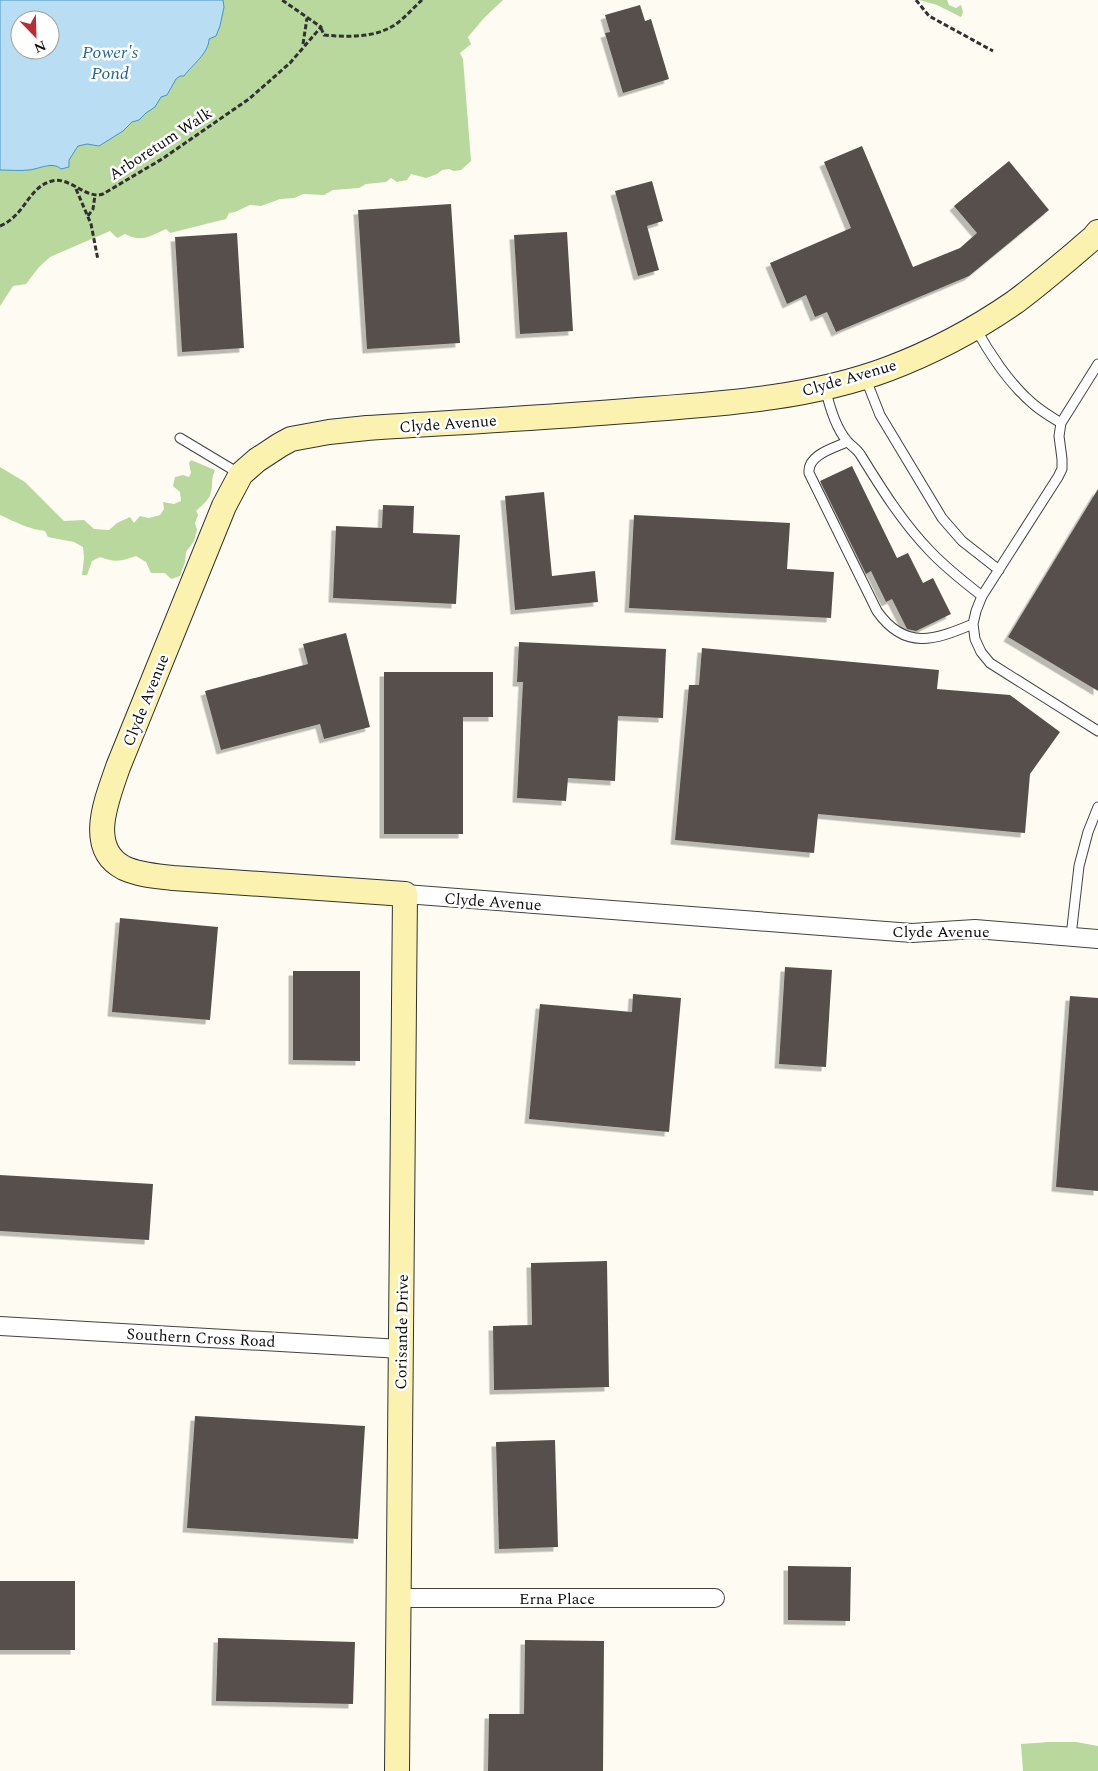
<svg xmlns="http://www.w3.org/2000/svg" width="1098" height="1771" viewBox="0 0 1098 1771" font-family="Spectral,serif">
<defs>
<filter id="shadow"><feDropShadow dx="-4.5" dy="4.5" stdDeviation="0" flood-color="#0004"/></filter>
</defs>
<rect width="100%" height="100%" fill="#fefcf2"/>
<path fill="#b8d89d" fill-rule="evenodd" d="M0,0H503L484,18L468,37L471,44L460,53L463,59L471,161L461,170L454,171L449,169L442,170L437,174L426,178L411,174L407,180L397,182L391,178L386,182L366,184L359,188L333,190L324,195L303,194L294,198L280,199L261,206L250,205L235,212L229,213L226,219L170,233L166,229C150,236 142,243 125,234L117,238L110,231L50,257L39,267L26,284L13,286L0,306ZM20,20H50V50H20Z
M919,0H947L949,5L956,8L961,5L963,12L961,17L937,5Z
M191,460L215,470C210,481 214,486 210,495C208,501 201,506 196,511L198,515L195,523L197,530L194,541L186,552L185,562L180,576L171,579L165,573H151L146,562L136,556C121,561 116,563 100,557L92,561L87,575H82L84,558L83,547L74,542L48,537L45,531C29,529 15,522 0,515V467L25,482L64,521L84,520L94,529L109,530L117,523L130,517L134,523L140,516L149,518L160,515L164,509L163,502L174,504L181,501L180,492L173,486L175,477L183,475L189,477L191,473L189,463Z
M1049,1742H1076L1098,1746V1771H1023L1021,1744Z"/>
<path fill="#b9def3" stroke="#4494c7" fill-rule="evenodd" d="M0,0H223L224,7L220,26L216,36L209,39C209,53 192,65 184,76H180L176,79L167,95L161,97L155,107L146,113L139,120L132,122L123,131L99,146L87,144L78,146L69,160V167L61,169C53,161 39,169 29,170C20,171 9,170 0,170ZM20,20H50V50H20Z"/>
<path fill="#57504c" filter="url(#shadow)" d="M640,5L645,21L651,19L669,79L623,93L605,33L610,32L605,15Z
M862,146L913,267L960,248L977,233L954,206L1009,161L1049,210L969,276L836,332L827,312L815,317L806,295L787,304L770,263L851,228L824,162Z
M652,181L663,221L647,226L659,270L638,276L615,191Z
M451,204L460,343L367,349L358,210Z
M567,232L573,331L520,334L514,235Z
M237,233L244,348L182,352L175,237Z
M852,466L897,558L908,553L923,583L933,578L951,614L916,631L907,629L892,599L886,602L871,571L866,574L820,481Z
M1098,489V691L1008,637Z
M544,492L552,576L595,571L598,602L515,610L505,496Z
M383,505L414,506L413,533L460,535L456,604L333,598L336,526L382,528Z
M634,515L790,523L787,569L834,572L831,618L629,608Z
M346,633L370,727L324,739L320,724L221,750L205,691L308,664L303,644Z
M519,642L666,649L663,718L618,716L615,781L568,778L566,801L517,798L523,682H517Z
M702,648L939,670L937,689L1010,695L1060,732L1030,774L1025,833L818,814L814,853L675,840L689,685H699Z
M384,672H493V717H463V834H384Z
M120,918L218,927L210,1020L112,1012Z
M785,967L832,970L826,1067L779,1064Z
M293,971H360V1061L293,1060Z
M633,994L681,998L669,1132L529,1119L540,1004L632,1012Z
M1070,996L1098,998V1191L1056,1187Z
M0,1175L153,1184L149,1240L0,1231Z
M607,1261L609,1387L494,1390L493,1326L532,1325L531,1263Z
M195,1416L365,1426L358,1539L187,1528Z
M555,1440L558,1547L499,1549L496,1442Z
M788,1566L851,1567L850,1621L788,1620Z
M0,1581H75V1650H0Z
M218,1638L355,1642L353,1704L216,1701Z
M525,1640L604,1641L603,1771H488L489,1714H524Z"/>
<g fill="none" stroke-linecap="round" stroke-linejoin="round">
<defs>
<path id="lane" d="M975,327C989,353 1010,384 1032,403C1041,411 1051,417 1061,423
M1098,364L1061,423L1059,436L1062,459V469L1058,477L982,596L976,611L973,624L975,639L981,652L990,663L1098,731
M865,377L880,415L942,518L962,541L999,570
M825,387C829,405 835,427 847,441C851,446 856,448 860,454C881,488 902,522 930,551C946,568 964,582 982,596
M180,438L240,474
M847,442C834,448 807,455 809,473L877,611C905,651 935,640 973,624
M1071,936L1079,866L1088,832L1098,807"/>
<path id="street" d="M405,894L912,933L975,929L1098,939
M0,1326L401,1349
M399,1598H715"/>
<path id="secondary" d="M397,1771L405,894L173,878C157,876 139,875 124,868C85,848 108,797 118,767L224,506L241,474L257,460L280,445L291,439L329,432L367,428C462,422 557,417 652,409C732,403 813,397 888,369C933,352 976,329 1015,302C1042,282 1067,260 1093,238L1098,232"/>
</defs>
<use href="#lane" stroke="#424242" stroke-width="11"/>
<use href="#street" stroke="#424242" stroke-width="20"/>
<use href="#secondary" stroke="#313131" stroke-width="26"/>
<path stroke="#313131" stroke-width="3" stroke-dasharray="5 2.5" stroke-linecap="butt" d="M916,0L929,16L993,51
M321,28L324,35C347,37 373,38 393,26C403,20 413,8 422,0
M303,44L307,18
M76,189L91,224L98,260
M88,216L93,209L95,195
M0,226C26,215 28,187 52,181C70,176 86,200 103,194L162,159L249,99L290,63L321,27L282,0"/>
<use href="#lane" stroke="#fff" stroke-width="9"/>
<use href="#street" stroke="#fff" stroke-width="18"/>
<use href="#secondary" stroke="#fbf2b0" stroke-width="24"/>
</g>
<g text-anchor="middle" stroke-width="5" stroke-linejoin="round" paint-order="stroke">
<g font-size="16" fill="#0f0f0f" stroke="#fff">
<text transform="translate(160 143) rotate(-33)" y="6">Arboretum Walk</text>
<text transform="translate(849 377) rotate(-16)" y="6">Clyde Avenue</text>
<text transform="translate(448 423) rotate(-4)" y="6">Clyde Avenue</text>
<text transform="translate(145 700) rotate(-68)" y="6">Clyde Avenue</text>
<text transform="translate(493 901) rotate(4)" y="6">Clyde Avenue</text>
<text x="941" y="937">Clyde Avenue</text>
<text transform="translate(401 1332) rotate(-89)" y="6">Corisande Drive</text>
<text transform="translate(201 1337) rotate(3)" y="6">Southern Cross Road</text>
<text x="557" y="1604">Erna Place</text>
</g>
<g font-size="18" font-style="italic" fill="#1e669b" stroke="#fff">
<text x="110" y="58">Power's<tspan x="110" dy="21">Pond</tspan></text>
</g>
</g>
<g transform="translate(35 35) rotate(157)"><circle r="24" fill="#ffffff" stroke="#9f9f9f"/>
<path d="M0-4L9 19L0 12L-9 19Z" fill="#b92e36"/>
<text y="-8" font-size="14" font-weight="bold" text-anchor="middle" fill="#0f0f0f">N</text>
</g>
</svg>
